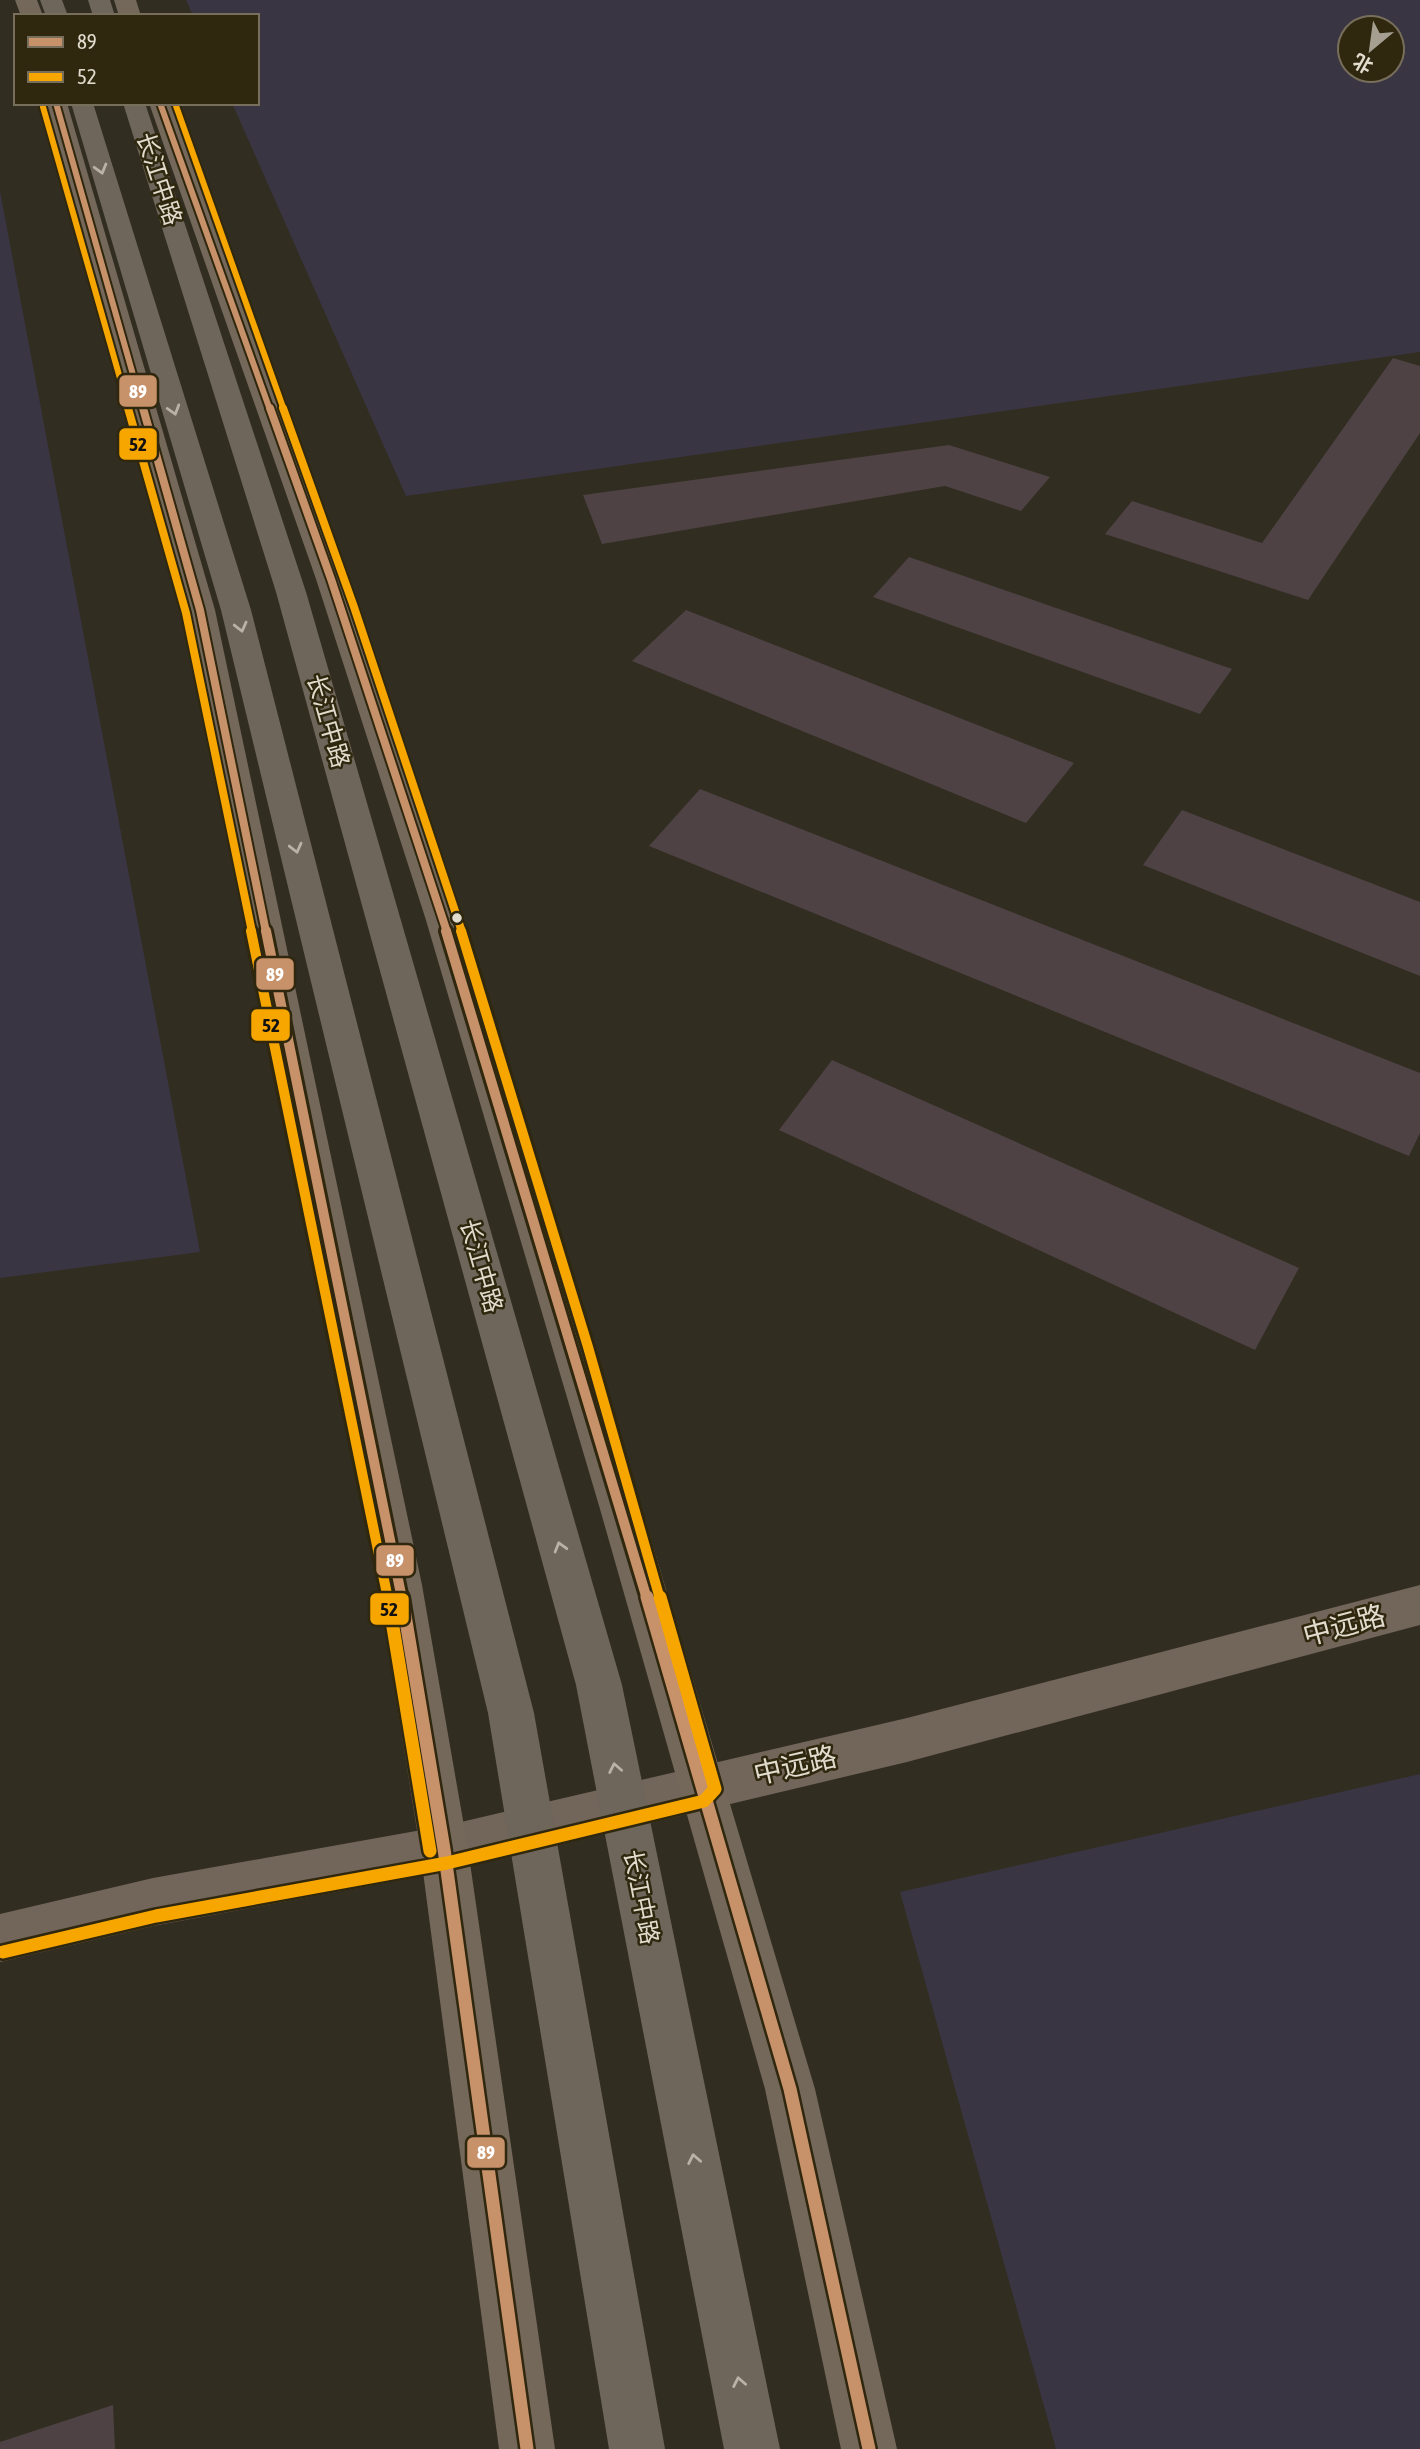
<svg xmlns="http://www.w3.org/2000/svg" width="1420" height="2449" viewBox="0 0 1420 2449" font-family="'Asap Condensed','Noto Sans SC',sans-serif">
<rect width="100%" height="100%" fill="#312d20"/>
<path fill="#3a3542" fill-rule="evenodd" d="M186,0H1420V352L406,496L232,103H257V16H193ZM1350,28H1392V70H1350Z
M0,191L200,1252L0,1278Z
M1420,1774V2449H1056L900,1892Z"/>
<path fill="#4e4245" d="M1393,358L1420,366V433L1308,600L1105,534L1132,501L1262,543Z
M949,445L1050,477L1021,511L945,486L602,544L583,495Z
M909,557L1232,669L1200,714L873,597Z
M686,610L1074,763L1026,823L632,661Z
M700,789L1420,1073V1133L1409,1156L649,846Z
M1182,810L1420,902V976L1143,865Z
M832,1060L1299,1268L1255,1350L779,1130Z
M113,2405L115,2449H0V2442Z"/>
<g fill="none" stroke-linecap="round" stroke-linejoin="round">
<path fill="#72655a" fill-rule="evenodd" d="M1420,1585V1625L907,1762L444,1872L153,1926L0,1962V1914L153,1878L444,1826L907,1718Z"/>
<path fill="#74685a" fill-rule="evenodd" d="M15,0H37L43,16H21Z
M114,0H136L141,16H119Z
M45,103H67L215,610L422,1585L468,1849L555,2449H499L420,1849L378,1585L185,610Z
M149,103H171L346,579L459,917L642,1509L815,2089L897,2449H841L765,2089L600,1509L425,917L316,579Z"/>
<path fill="#6e655b" fill-rule="evenodd" d="M40,0H62L68,16H46Z
M88,0H110L115,16H93Z
M71,103H93L251,610L534,1713L665,2449H609L488,1713L221,610Z
M123,103H145L306,592L622,1685L780,2449H724L576,1685L276,592Z"/>
<defs>
<path id="bus-1-far3" d="M56,103L143,410
M160,103L270,410"/>
<path id="bus-1-far2" d="M143,408L200,610L266,932
M270,408L331,579L447,932"/>
<path id="bus-1-far1" d="M266,931L402,1599
M446,931L647,1599"/>
<path id="bus-1" d="M402,1597L444,1849L527,2449
M647,1597L790,2089L869,2449"/>
<path id="bus-2-far3" d="M175,103L284,410
M43,107L129,410"/>
<path id="bus-2-far2" d="M128,408L186,613L252,932
M283,408L354,607L462,932"/>
<path id="bus-2-far1" d="M251,931L388,1599
M461,931L588,1347L660,1599"/>
<path id="bus-2" d="M388,1597L430,1851
M3,1952L156,1916L447,1863L704,1801L715,1789L660,1597"/>
</defs>
<use href="#bus-1-far3" stroke="#2f270e" stroke-width="10"/>
<use href="#bus-1-far2" stroke="#2f270e" stroke-width="12"/>
<use href="#bus-1-far1" stroke="#2f270e" stroke-width="16"/>
<use href="#bus-1" stroke="#2f270e" stroke-width="18"/>
<use href="#bus-2-far3" stroke="#2f270e" stroke-width="10"/>
<use href="#bus-2-far2" stroke="#2f270e" stroke-width="12"/>
<use href="#bus-2-far1" stroke="#2f270e" stroke-width="16"/>
<use href="#bus-2" stroke="#2f270e" stroke-width="18"/>
<use href="#bus-1-far3" stroke="#c7916a" stroke-width="6"/>
<use href="#bus-1-far2" stroke="#c7916a" stroke-width="8"/>
<use href="#bus-1-far1" stroke="#c7916a" stroke-width="10"/>
<use href="#bus-1" stroke="#c7916a" stroke-width="13"/>
<use href="#bus-2-far3" stroke="#f7a600" stroke-width="6"/>
<use href="#bus-2-far2" stroke="#f7a600" stroke-width="8"/>
<use href="#bus-2-far1" stroke="#f7a600" stroke-width="10"/>
<use href="#bus-2" stroke="#f7a600" stroke-width="13"/>
</g>
<defs><path id="oneway-chevron" d="M-2-3.5L2.5 0L-2 3.5" fill="none" stroke-width="1.6" stroke-linecap="round" stroke-linejoin="round" transform="scale(1.75)"/></defs>
<g stroke="#b9b2a6">
<use href="#oneway-chevron" transform="translate(101 169) rotate(74)"/>
<use href="#oneway-chevron" transform="translate(174 410) rotate(73)"/>
<use href="#oneway-chevron" transform="translate(241 627) rotate(76)"/>
<use href="#oneway-chevron" transform="translate(296 848) rotate(76)"/>
<use href="#oneway-chevron" transform="translate(560 1547) rotate(-106)"/>
<use href="#oneway-chevron" transform="translate(615 1768) rotate(-101)"/>
<use href="#oneway-chevron" transform="translate(694 2159) rotate(-101)"/>
<use href="#oneway-chevron" transform="translate(739 2382) rotate(-101)"/>
</g>
<circle fill="#e2dcce" stroke="#2f270e" stroke-width="2.5" cx="457" cy="918" r="6"/>
<g text-anchor="middle" stroke-width="5" stroke-linejoin="round" paint-order="stroke">
<g font-size="24" fill="#e2dcce" stroke="#2f270e">
<text transform="translate(159 179) rotate(72)" y="8">长江中路</text>
<text transform="translate(328 721) rotate(74)" y="8">长江中路</text>
<text transform="translate(481 1266) rotate(74)" y="8">长江中路</text>
<text transform="translate(641 1897) rotate(79)" y="8">长江中路</text>
</g>
<g font-size="28" fill="#e2dcce" stroke="#2f270e">
<text transform="translate(1344 1625) rotate(-15)" y="10">中远路</text>
<text transform="translate(795 1765) rotate(-13)" y="10">中远路</text>
</g>
</g>
<g stroke="#2f270e" stroke-width="2.5">
<rect x="118" y="374" width="40" height="34" rx="7" fill="#c7916a"/>
<rect x="118" y="427" width="40" height="34" rx="7" fill="#f7a600"/>
<rect x="255" y="957" width="40" height="34" rx="7" fill="#c7916a"/>
<rect x="250" y="1008" width="41" height="34" rx="7" fill="#f7a600"/>
<rect x="375" y="1544" width="40" height="33" rx="7" fill="#c7916a"/>
<rect x="369" y="1592" width="41" height="34" rx="7" fill="#f7a600"/>
<rect x="466" y="2136" width="40" height="33" rx="7" fill="#c7916a"/>
</g>
<g font-size="19" text-anchor="middle" font-weight="bold" fill="#fff">
<text x="138" y="398">89</text>
<text x="275" y="981">89</text>
<text x="395" y="1567">89</text>
<text x="486" y="2159">89</text>
</g>
<g font-size="19" text-anchor="middle" font-weight="bold" fill="#111">
<text x="138" y="451">52</text>
<text x="271" y="1032">52</text>
<text x="389" y="1616">52</text>
</g>
<rect x="14" y="14" width="245" height="91" fill="#2f270e" stroke="#776f5b" stroke-width="2"/>
<rect x="28" y="37" width="35" height="10" fill="#c7916a" stroke="#776f5b" stroke-width="2"/>
<text x="77" y="49" font-size="21" fill="#e2dcce">89</text>
<rect x="28" y="72" width="35" height="10" fill="#f7a600" stroke="#776f5b" stroke-width="2"/>
<text x="77" y="84" font-size="21" fill="#e2dcce">52</text>
<g transform="translate(1371 49) rotate(209)"><circle r="33" fill="#2f270e" stroke="#776f5b" stroke-width="2"/>
<path d="M0-5L12 26L0 18L-12 26Z" fill="#a49f91"/>
<text y="-10" font-size="19" font-weight="bold" text-anchor="middle" fill="#e2dcce">北</text>
</g>
</svg>
